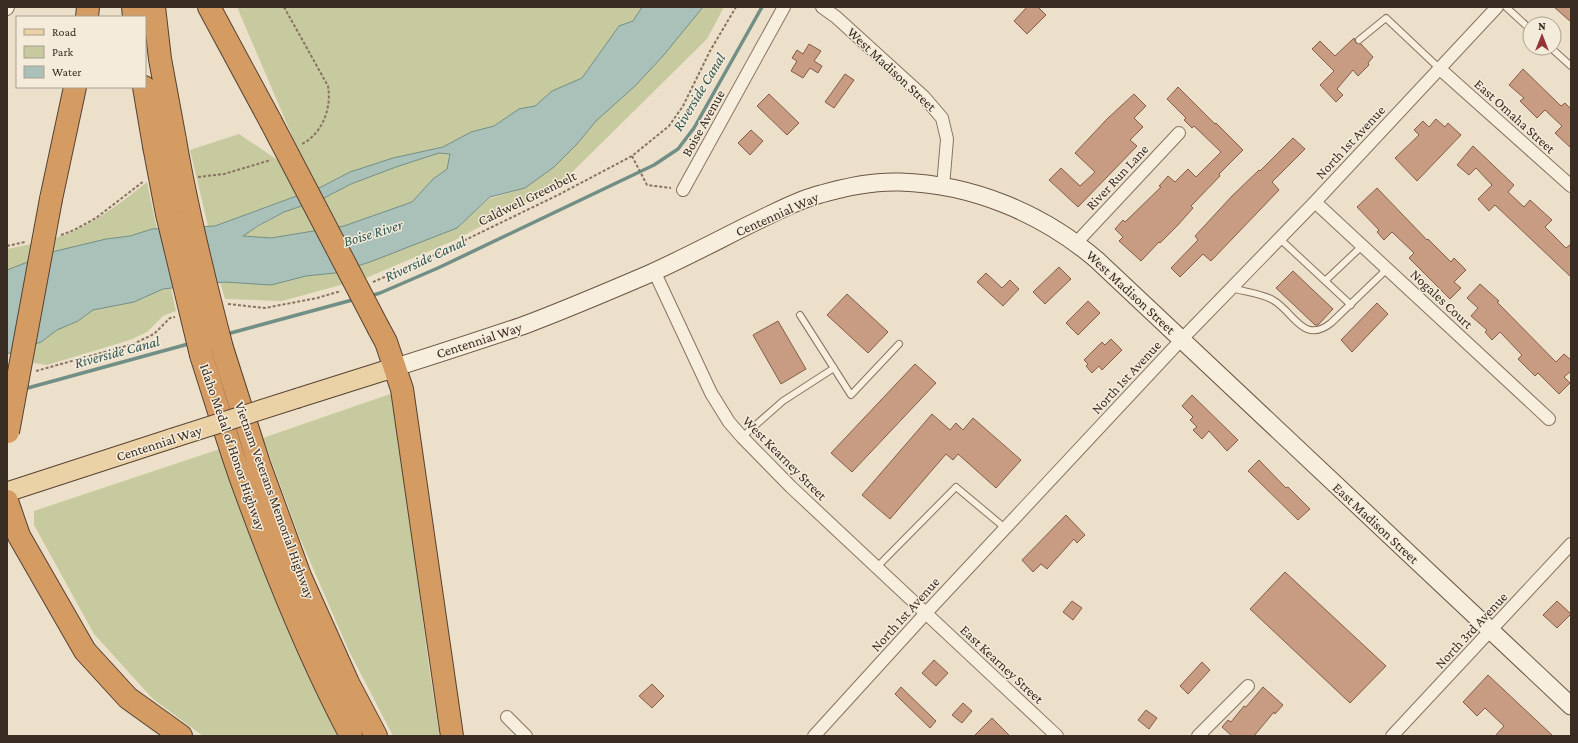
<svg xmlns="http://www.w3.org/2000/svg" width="1578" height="743" viewBox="0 0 1578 743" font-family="'Crimson Pro',serif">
<rect width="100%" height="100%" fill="#ece0ca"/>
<path fill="#c7ca9f" d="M237,7H324L328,8L331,7H642L633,21L619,26L582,78L552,91L535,106L519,109L494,126L471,132L443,147L393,158L350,172L318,188L293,138Z
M703,7H724L707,39L559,185L453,241L366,278L359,265L457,228L489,199L525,188L554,167L577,144L596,121L635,86L663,56Z
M239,134L285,165L301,194L215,226H208L190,150Z
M439,153L450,154L447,169L433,179L412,202L344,226L271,238L242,236L284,212L322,199L351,184L396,167Z
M147,182L157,229L130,236L106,239L52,253L55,238C90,227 118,205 147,182Z
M36,243L33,260L7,270V249Z
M342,271L348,283L282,301L225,299L220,282L306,276L335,273Z
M163,289H171L176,311L163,316L147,332L130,340L47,365L33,363L35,344L41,342L57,330L78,321L93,310L134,302Z
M393,393L430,674L440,736H393L348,649L299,536L263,438Z
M220,449L287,628L339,736H203L153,699L94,634L34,525V511Z"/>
<path fill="#aac1b9" stroke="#718f86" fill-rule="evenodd" d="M642,7H703L663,56L635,86L596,121L577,144L554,167L525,188L490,197L457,228L370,262L335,273L306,276L271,285L224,282L163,289L134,302L93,310L78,321L57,330L41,342L7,354V270L56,251L106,239L130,236L152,229L215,226L321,187L350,172L393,158L443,147L471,132L494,126L519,109L535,106L552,91L582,78L619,26L633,21ZM439,153L450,154L447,169L433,179L412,202L344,226L271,238L243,236L258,226L284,212L322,199L351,184L396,167Z"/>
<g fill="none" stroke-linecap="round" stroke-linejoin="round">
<path stroke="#718f86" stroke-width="3.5" d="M370,296L380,293L438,268L654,165L678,149L694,128L762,7
M227,334L356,299
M24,389L192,343"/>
</g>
<path fill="#c79c83" stroke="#855d47" d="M1027,7H1038L1046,15L1027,34L1014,21Z
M1554,7H1571V22Z
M1354,38L1356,43L1361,44L1373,57L1368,63L1369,65L1358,76L1353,70L1337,89L1343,95L1336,102L1320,85L1334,71L1312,49L1320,41L1335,56Z
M809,44L821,51L814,61L822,66L818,73L810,68L803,78L791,71L797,61L792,58L797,50L803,54Z
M1523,69L1561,106L1565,103L1571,109V148L1555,133L1562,126L1545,110L1537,118L1520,101L1524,98L1509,85Z
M845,74L854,80L834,108L825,102Z
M1178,87L1215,124L1216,123L1243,150L1219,174L1220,176L1191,206L1193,208L1177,226L1160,243L1159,242L1141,261L1119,241L1123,237L1115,229L1123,220L1125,222L1161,187L1159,186L1168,176L1175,182L1188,169L1196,177L1221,152L1194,126L1192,128L1184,120L1186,118L1167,99Z
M769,94L799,123L787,135L757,106Z
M1134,94L1146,106L1134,118L1143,127L1130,140L1137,146L1078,207L1049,180L1061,168L1080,186L1095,172L1075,153L1107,119Z
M1436,119L1445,127L1448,123L1461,135L1417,181L1395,158L1419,135L1414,130L1423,121L1429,127Z
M751,130L763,141L750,155L738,143Z
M1293,138L1305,149L1272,182L1279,190L1211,261L1203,254L1180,277L1171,268L1198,240L1195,236L1232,196L1259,170L1260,171Z
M1473,146L1514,185L1508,192L1524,207L1530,200L1552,220L1545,227L1566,248L1571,244V277L1495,205L1489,211L1478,199L1492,185L1476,168L1469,175L1457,165Z
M1377,188L1427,240L1428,239L1451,262L1454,258L1466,270L1454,282L1461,288L1450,299L1409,258L1414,253L1392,232L1384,240L1377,232L1379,230L1357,207Z
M1059,267L1071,279L1045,304L1033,292Z
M1293,271L1333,309L1318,325H1315L1276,288Z
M986,273L1002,288L1010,280L1019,289L1003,306L977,282Z
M1480,284L1499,301L1497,302L1556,362L1564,354L1571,360V371L1564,377L1570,383L1559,394L1538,373L1535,376L1518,359L1522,355L1500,332L1492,340L1485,332L1487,330L1471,316L1478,308L1467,298Z
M847,294L888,332L868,353L827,315Z
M1088,301L1100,313L1078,335L1066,323Z
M1377,303L1388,314L1352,352L1341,340Z
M778,321L806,369L781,384L753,335Z
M1111,339L1122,350L1102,370L1099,366L1092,373L1086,366L1088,364L1084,360L1102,342L1105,345Z
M915,364L936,383L852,472L831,453Z
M1192,395L1238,440L1227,451L1209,431L1202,439L1193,430L1197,427L1190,420L1193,417L1182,406Z
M932,414L950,430L956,423L963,430L973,418L1021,460L996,488L958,454L953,460L946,454L890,519L862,495Z
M1259,460L1286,488L1288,487L1310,509L1298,520L1248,471Z
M1066,515L1085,535L1077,543L1074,539L1047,569L1041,564L1033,572L1022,560Z
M1285,572L1386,666L1350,703L1250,609Z
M1072,601L1082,608L1073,620L1063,612Z
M1557,601L1571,614L1557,628L1543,615Z
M934,660L948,673L936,686L922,673Z
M1202,662L1210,670L1188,694L1180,686Z
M1488,675L1553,736H1495L1504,726L1485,708L1477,716L1463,702Z
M652,684L664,696L652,708L639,696Z
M901,687L936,721L930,728L895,694Z
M1263,687L1283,705L1275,714L1274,712L1254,736H1232L1222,727L1228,720L1231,722L1244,706L1246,707Z
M963,703L972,711L962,723L952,715Z
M1146,710L1157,718L1149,729L1138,720Z
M992,718L1010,736H974Z"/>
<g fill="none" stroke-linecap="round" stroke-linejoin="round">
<defs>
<path id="lane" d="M1506,7L1530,29
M1359,40L1386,18L1440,69
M1551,48L1571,66
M1280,239L1351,305
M1325,281L1362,246
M1231,288C1245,292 1261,293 1273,300C1294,312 1303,345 1331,323L1387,269
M800,315L851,395L899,344
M742,437L783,401L834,368
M877,567L956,487L1005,528"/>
<path id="street" d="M822,7L836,17L924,97L942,118L947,139L943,187
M7,9L8,7
M1440,69L1571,186
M683,190L784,7
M1315,202L1549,419
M1077,242L1179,133
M654,271L711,393L729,422L742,437L791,487L1057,736
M507,717L526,736
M814,736L926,613L1181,340L1315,202L1497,7
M1198,736L1248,686
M1392,736L1571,544"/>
<path id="secondary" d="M396,367C438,354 480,340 522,326C565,310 607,292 649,274C687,257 724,237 761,219C780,210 800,199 821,194C845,187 874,181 900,182C972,184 1042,213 1097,260L1571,706"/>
<path id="primary" d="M298,398L396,367
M7,492L173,438"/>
<path id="highway" d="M133,7L134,17
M154,7L160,59L175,140
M209,7L271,122
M87,17L88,7
M144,87L154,146
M51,199L75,87
M379,329L386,342L402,389L452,736
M222,348L259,464L300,576L348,683L376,736
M201,355C214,395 226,436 240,476C272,565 307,653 351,736
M7,501L19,536L85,651L128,698L181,736"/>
</defs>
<use href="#lane" stroke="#887360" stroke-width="8"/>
<use href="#street" stroke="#887360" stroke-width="14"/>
<use href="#secondary" stroke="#6a5443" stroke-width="19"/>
<use href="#primary" stroke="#564233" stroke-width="21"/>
<use href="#highway" stroke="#564233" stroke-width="24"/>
<path stroke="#887360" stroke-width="2" stroke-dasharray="3 2" stroke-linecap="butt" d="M284,7L328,86C332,108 322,134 302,144
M632,156L647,185L671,188
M198,177L224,174L271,160
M61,235L74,230L96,218L144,181
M7,246L25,242
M373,282L426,259L560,194L632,156L669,126L683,106L710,51L736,7
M228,304L265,308L317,298L341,291
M36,371L133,344L154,334L170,318L175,317"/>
<use href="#lane" stroke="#f7eedd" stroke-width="6"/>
<use href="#street" stroke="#f7eedd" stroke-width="12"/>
<use href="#secondary" stroke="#f7eedd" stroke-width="17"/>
<use href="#primary" stroke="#ebd2a6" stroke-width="19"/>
<use href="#highway" stroke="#d49c63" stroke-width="22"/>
<defs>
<path id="primary-bridge" d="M173,438L298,398"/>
<path id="highway-bridge" d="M271,122L379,329
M175,140C187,211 204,279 222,348
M154,146L167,214L201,355
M8,432L51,199"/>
</defs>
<use href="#primary-bridge" stroke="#564233" stroke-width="21" stroke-linecap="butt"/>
<use href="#highway-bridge" stroke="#564233" stroke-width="24" stroke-linecap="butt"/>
<use href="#primary-bridge" stroke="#ebd2a6" stroke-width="19"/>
<use href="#highway-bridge" stroke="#d49c63" stroke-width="22"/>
</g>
<g text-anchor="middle" stroke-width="3" stroke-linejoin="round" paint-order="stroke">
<g font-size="14" fill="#392c22" stroke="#f4ebda">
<text transform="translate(892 69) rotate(43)" y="5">West Madison Street</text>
<text transform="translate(1515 116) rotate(42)" y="5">East Omaha Street</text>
<text transform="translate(703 123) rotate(-61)" y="5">Boise Avenue</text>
<text transform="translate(1350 142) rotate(-47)" y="5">North 1st Avenue</text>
<text transform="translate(1117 177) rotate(-47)" y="5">River Run Lane</text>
<text transform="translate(527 198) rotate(-26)" y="5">Caldwell Greenbelt</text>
<text transform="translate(777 214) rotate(-24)" y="5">Centennial Way</text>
<text transform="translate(1131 292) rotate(43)" y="5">West Madison Street</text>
<text transform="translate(1442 299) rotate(43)" y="5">Nogales Court</text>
<text transform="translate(479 340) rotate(-18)" y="5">Centennial Way</text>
<text transform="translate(1126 377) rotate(-47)" y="5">North 1st Avenue</text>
<text transform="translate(159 443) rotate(-18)" y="5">Centennial Way</text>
<text transform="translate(233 447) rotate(71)" y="5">Idaho Medal of Honor Highway</text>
<text transform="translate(785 458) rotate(45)" y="5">West Kearney Street</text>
<text transform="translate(275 500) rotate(70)" y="5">Vietnam Veterans Memorial Highway</text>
<text transform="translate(1376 523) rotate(43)" y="5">East Madison Street</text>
<text transform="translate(905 614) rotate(-48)" y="5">North 1st Avenue</text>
<text transform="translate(1471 630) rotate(-47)" y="5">North 3rd Avenue</text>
<text transform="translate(1002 664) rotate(43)" y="5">East Kearney Street</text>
</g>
<g font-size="15" font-style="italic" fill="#325854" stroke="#f4ebda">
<text transform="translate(699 92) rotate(-59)" y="5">Riverside Canal</text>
<text transform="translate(373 233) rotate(-17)" y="5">Boise River</text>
<text transform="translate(425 259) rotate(-25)" y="5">Riverside Canal</text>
<text transform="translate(117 352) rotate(-15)" y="5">Riverside Canal</text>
</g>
</g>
<rect width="1578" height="743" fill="none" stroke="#392c22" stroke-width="16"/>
<rect x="16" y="16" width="130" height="72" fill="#f4ebda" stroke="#a99f90"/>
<rect x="24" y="29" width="20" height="6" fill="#ebd2a6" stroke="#a99f90"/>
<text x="52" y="36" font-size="12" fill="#392c22">Road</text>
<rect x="24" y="46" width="20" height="12" fill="#c7ca9f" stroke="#a99f90"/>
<text x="52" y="56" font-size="12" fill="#392c22">Park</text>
<rect x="24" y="66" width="20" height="12" fill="#aac1b9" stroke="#a99f90"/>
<text x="52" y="76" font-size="12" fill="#392c22">Water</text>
<g transform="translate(1542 36)"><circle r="19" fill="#f4ebda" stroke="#a99f90"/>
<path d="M0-3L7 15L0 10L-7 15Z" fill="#933439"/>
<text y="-6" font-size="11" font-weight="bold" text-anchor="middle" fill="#392c22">N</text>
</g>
</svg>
